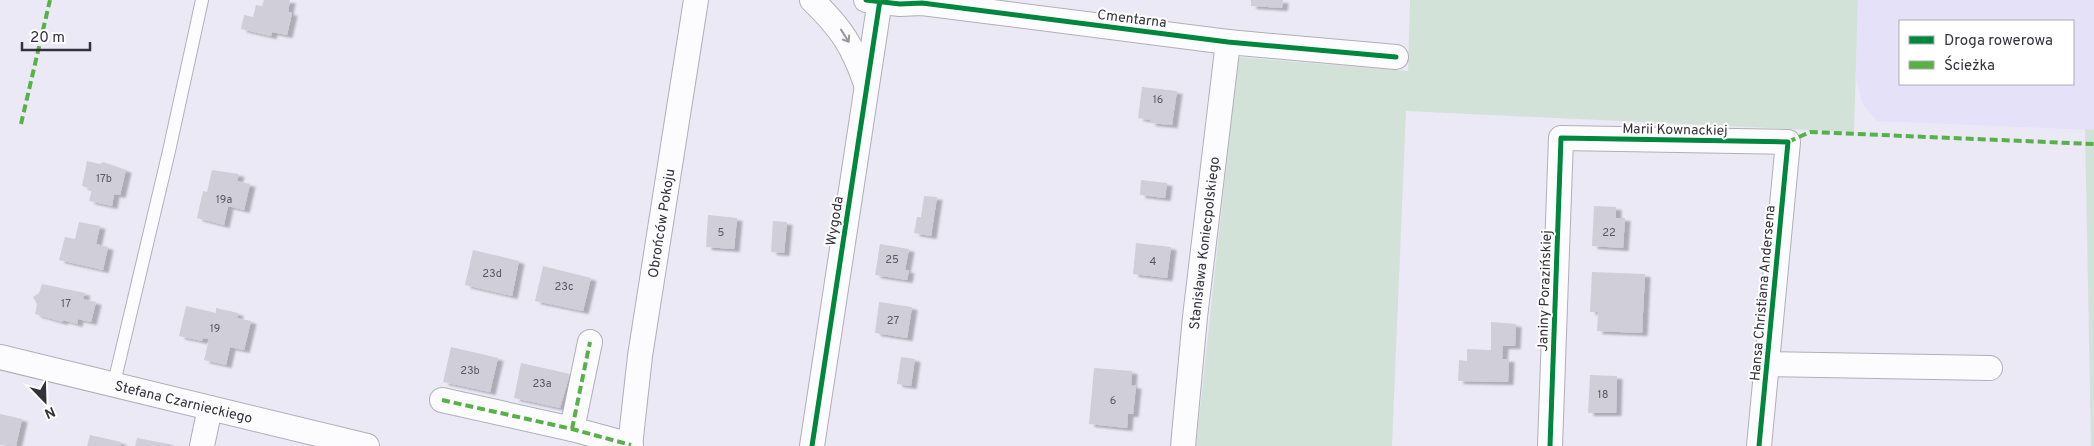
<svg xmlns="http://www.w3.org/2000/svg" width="2094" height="446" viewBox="0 0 2094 446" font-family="Overpass,sans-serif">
<defs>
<filter id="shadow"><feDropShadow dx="5.5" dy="3" stdDeviation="1" flood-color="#0004"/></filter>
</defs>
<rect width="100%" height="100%" fill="#ece9f7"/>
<path fill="#e5e1f9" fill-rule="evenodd" d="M1858,0H2094V130L1877,121L1862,103L1856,77ZM1900,21H2073V84H1900Z"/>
<path fill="#d3e2d8" d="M1410,0H1858L1854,132L1406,111L1392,446H1196L1238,57L1408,71Z
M2085,129L2094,130V446H2091Z"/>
<path fill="#d0ced9" filter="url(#shadow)" d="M264,0H290L288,12L292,13L287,35L272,32L271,36L241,29L244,15L253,17L256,5L262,6Z
M1251,0H1283L1282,8L1251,6Z
M1142,87L1177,91L1172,125L1150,123L1151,120L1138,118Z
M87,161L100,164L103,162L126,170L120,195L114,194L112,206L89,201L92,189L82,186Z
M212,170L239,174L237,181L250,184L244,210L228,206L224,225L197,218L203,191L207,192Z
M1141,180L1167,183L1165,198L1140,195Z
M924,196L937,197L931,236L914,233L917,217H921Z
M1594,206L1616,207V218H1625L1623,248L1592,246Z
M708,215L737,218L734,249L706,247Z
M773,221L787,222L784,253L771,252Z
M79,222L100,226L96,244L108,247L103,270L59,260L65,237L75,239Z
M1136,243L1171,247L1167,278L1133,274Z
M880,244L909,249L905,270H909L907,280L875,275Z
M473,250L519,261L512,296L465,285Z
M543,266L591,278L583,311L535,301Z
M1592,272L1645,274L1642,333L1597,331L1598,312H1590Z
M42,284L85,293L83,299L96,302L91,322L78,319L77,324L63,320L62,322L35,314L37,304L33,297L39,293Z
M879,302L912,307L907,338L875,333Z
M186,306L216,313V308L238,313L237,318L251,321L244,350L230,347L226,365L204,360L209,339L203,338L202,341L179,336Z
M1491,322L1516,324L1515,346H1503L1502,359H1509L1508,382L1458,381L1459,360L1467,361V349L1491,350Z
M451,347L498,358L490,392L443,382Z
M901,357L915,359L911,386L897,384Z
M521,363L570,374L560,408L514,398Z
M1094,368L1132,371L1131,385L1136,386L1133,414H1128L1127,428L1089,424Z
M1590,375L1617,376L1616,413H1588Z
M0,414L22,419L16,446L0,445Z
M90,435L121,442L120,446H87Z
M137,438L174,445V446H135Z"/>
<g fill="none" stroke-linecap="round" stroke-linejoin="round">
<defs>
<path id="lane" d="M114,383L169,151L202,0"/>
<g id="street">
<path d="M812,0C841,28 853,46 866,84"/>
<path d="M866,0L900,4L922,3L1228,42L1396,57"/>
<path id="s1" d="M0,357L367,446"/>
<path d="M1767,364L1990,368"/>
<path d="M442,400L572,429L631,445"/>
<path d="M572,429L590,342"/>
<path d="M202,446L210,408"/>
<path id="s2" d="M630,446L640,356L696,0"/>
<path d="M812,446L880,0"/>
<path id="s3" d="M1183,446L1195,317L1228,42"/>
<path d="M1550,446L1561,138L1788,142L1759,446"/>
</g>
</defs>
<use href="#lane" stroke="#b1aeb9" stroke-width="14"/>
<use href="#street" stroke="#b1aeb9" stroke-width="26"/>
<use href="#lane" stroke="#fcfcfe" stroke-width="12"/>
<use href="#street" stroke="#fcfcfe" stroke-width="24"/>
<path stroke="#56b246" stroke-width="4" stroke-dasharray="8 4" stroke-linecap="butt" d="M21,124L50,0
M1788,142L1810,132L2094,144
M442,400L572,429L631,445
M572,429L590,342"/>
<defs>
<path id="cycleway" d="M866,0L900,4L922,3L1228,42L1396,57
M812,446L880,0
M1550,446L1561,138L1788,142L1759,446"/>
</defs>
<use href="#cycleway" stroke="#fff" stroke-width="8"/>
<use href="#cycleway" stroke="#00873e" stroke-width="5"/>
</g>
<defs><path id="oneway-shaft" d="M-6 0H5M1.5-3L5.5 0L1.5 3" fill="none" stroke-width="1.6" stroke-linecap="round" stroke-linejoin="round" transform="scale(1.25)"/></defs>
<use stroke="#98969c" href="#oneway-shaft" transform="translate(845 36) rotate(58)"/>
<g text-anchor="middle" stroke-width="4" stroke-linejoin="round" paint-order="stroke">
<g font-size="11" fill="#5a5862">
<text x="1158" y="103">16</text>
<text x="104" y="182">17b</text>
<text x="224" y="203">19a</text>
<text x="721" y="236">5</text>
<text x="1609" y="236">22</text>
<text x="892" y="263">25</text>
<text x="1153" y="265">4</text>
<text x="492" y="277">23d</text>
<text x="564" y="290">23c</text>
<text x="66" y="307">17</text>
<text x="893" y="324">27</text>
<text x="215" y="332">19</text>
<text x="470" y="374">23b</text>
<text x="542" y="387">23a</text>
<text x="1603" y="398">18</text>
<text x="1113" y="404">6</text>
</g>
<g font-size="14" fill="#33313b" stroke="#fff">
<text transform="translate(1132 18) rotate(7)" y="5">Cmentarna</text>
<text transform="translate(1675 129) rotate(1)" y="5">Marii Kownackiej</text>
<text transform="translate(834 221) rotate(-81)" y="5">Wygoda</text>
<text dy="5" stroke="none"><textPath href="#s2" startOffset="225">Obrońców Pokoju</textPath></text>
<text dy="5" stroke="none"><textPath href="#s3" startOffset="204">Stanisława Koniecpolskiego</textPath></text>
<text transform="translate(1544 291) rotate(-88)" y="5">Janiny Porazińskiej</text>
<text transform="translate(1762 293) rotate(-85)" y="5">Hansa Christiana Andersena</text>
<text dy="5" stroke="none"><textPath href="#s1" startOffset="189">Stefana Czarnieckiego</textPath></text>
</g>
</g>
<rect x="1899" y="20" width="175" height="65" fill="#ffffff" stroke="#adadb1"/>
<rect x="1909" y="36" width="25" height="8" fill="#00873e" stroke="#adadb1"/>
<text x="1944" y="45" font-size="15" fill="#33313b">Droga rowerowa</text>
<rect x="1909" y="61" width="25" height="8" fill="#56b246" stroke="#adadb1"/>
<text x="1944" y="70" font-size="15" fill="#33313b">Ścieżka</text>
<g transform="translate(45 401) rotate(157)" stroke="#ffffff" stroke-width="4" paint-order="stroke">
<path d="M0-4L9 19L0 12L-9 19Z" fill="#33313b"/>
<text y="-8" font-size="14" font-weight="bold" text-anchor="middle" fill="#33313b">N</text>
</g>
<path d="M22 42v8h68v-8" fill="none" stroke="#33313b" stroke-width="2.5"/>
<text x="30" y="42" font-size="15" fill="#33313b" stroke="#ffffff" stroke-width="4" paint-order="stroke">20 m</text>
</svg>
